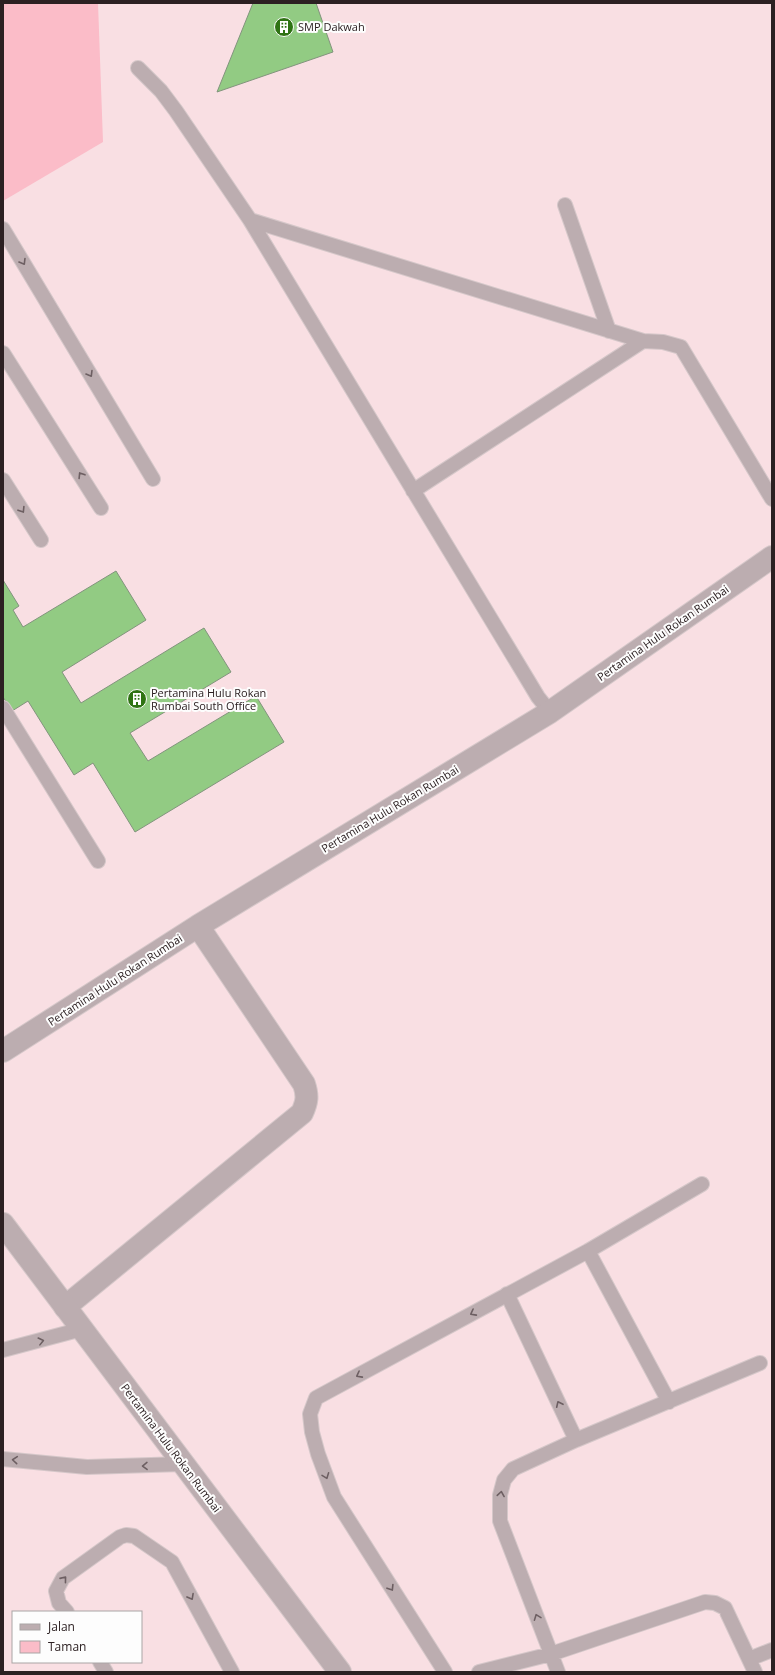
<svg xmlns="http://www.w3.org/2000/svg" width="775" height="1675" viewBox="0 0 775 1675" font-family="'Open Sans',sans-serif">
<rect width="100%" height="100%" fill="#faecee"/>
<path fill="#f9dfe3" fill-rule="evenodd" d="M3,3H772V1672H3ZM13,1612H141V1662H13Z"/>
<path fill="#fbbcc8" d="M3,3H98L103,142L3,201Z"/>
<path fill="#92cb83" stroke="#82947d" d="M253,3H316L333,52L217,92Z
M116,571L146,620L62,672L81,703L204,628L231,672L130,733L148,761L256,696L284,742L135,832L93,763L74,775L28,701L12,711L3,697V580L19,606L13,610L23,627Z"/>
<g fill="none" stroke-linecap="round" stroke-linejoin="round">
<defs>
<path id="service" d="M138,68L161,91L176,111L250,220L538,697L550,712
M565,205L609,331
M250,220L643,341
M3,229L153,479
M3,353L101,508
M3,480L41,540
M413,491L643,341L663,342L681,347L772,499
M3,708L98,861
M588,1251L669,1402
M507,1294L576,1440
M3,1350L82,1329
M3,1459L87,1467L183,1464
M67,1612L59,1603L56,1591L63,1578L120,1537L126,1535L134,1536L172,1562L232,1672
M749,1659L772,1650
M100,1662L106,1672
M445,1672L334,1497L318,1454L312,1432L310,1414L316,1398L588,1251L702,1184
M479,1672L551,1654L705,1602L715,1603L725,1608L755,1672
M558,1672L500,1521V1495L504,1480L513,1469L576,1440L760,1363"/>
<path id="minor" d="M3,1051L198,926L550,712L772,557
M65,1307L302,1113C307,1102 308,1096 304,1084L198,926"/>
<path id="tertiary" d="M3,1224L340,1672"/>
</defs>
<use href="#service" stroke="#d5c7c9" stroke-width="16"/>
<use href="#minor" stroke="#d5c7c9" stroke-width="24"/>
<use href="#tertiary" stroke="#d5c7c9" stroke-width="24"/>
<use href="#service" stroke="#bcadb0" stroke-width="14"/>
<use href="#minor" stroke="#bcadb0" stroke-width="22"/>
<use href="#tertiary" stroke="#bcadb0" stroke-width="22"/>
</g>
<defs><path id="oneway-chevron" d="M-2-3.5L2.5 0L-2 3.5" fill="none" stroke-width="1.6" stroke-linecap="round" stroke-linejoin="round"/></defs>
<g stroke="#6d5f62">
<use href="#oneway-chevron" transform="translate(23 262) rotate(59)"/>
<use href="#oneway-chevron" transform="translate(90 374) rotate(59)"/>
<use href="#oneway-chevron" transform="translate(81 475) rotate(-122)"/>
<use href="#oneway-chevron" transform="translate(22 510) rotate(58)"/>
<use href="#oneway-chevron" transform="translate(473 1313) rotate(152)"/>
<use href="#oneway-chevron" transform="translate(41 1341) rotate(-14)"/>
<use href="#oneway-chevron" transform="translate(359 1375) rotate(152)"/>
<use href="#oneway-chevron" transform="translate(559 1404) rotate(-115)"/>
<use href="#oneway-chevron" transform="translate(15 1460) rotate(-175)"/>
<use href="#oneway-chevron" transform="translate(145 1466) rotate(179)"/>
<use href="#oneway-chevron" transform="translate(326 1476) rotate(69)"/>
<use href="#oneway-chevron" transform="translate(501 1494) rotate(-81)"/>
<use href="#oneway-chevron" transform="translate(64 1579) rotate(-51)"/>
<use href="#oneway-chevron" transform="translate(391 1588) rotate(58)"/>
<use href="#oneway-chevron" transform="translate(191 1597) rotate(61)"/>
<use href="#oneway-chevron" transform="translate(537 1617) rotate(-111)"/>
</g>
<defs>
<symbol id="building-disc" viewBox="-11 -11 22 22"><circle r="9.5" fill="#2e7313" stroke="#fdfdfd"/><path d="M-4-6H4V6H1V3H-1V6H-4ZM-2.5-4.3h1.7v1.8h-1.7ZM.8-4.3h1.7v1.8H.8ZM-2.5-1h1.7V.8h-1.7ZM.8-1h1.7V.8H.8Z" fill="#fff"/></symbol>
</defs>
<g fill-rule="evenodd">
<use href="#building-disc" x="273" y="16" width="22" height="22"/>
<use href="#building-disc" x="126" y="688" width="22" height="22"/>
</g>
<g text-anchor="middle" stroke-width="4" stroke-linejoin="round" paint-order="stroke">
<g font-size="11" fill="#2c2022" stroke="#fdfdfd" text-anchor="start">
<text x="298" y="31">SMP Dakwah</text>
<text x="151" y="697">Pertamina Hulu Rokan<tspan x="151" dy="13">Rumbai South Office</tspan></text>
</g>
<g font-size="11" fill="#2c2022" stroke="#fdfdfd">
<text transform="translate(663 633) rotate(-35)" y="4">Pertamina Hulu Rokan Rumbai</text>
<text transform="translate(390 809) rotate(-31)" y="4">Pertamina Hulu Rokan Rumbai</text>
<text transform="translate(115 980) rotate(-33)" y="4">Pertamina Hulu Rokan Rumbai</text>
<text transform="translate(171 1448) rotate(53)" y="4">Pertamina Hulu Rokan Rumbai</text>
</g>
</g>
<rect width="775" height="1675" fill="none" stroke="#2c2022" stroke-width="8"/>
<rect x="12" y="1611" width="130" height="52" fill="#fdfdfd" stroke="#a9a5a5"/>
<rect x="20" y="1624" width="20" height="6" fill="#bcadb0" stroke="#a9a5a5"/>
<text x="48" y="1631" font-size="12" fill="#2c2022">Jalan</text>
<rect x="20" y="1641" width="20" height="12" fill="#fbbcc8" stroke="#a9a5a5"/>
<text x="48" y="1651" font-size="12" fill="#2c2022">Taman</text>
</svg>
